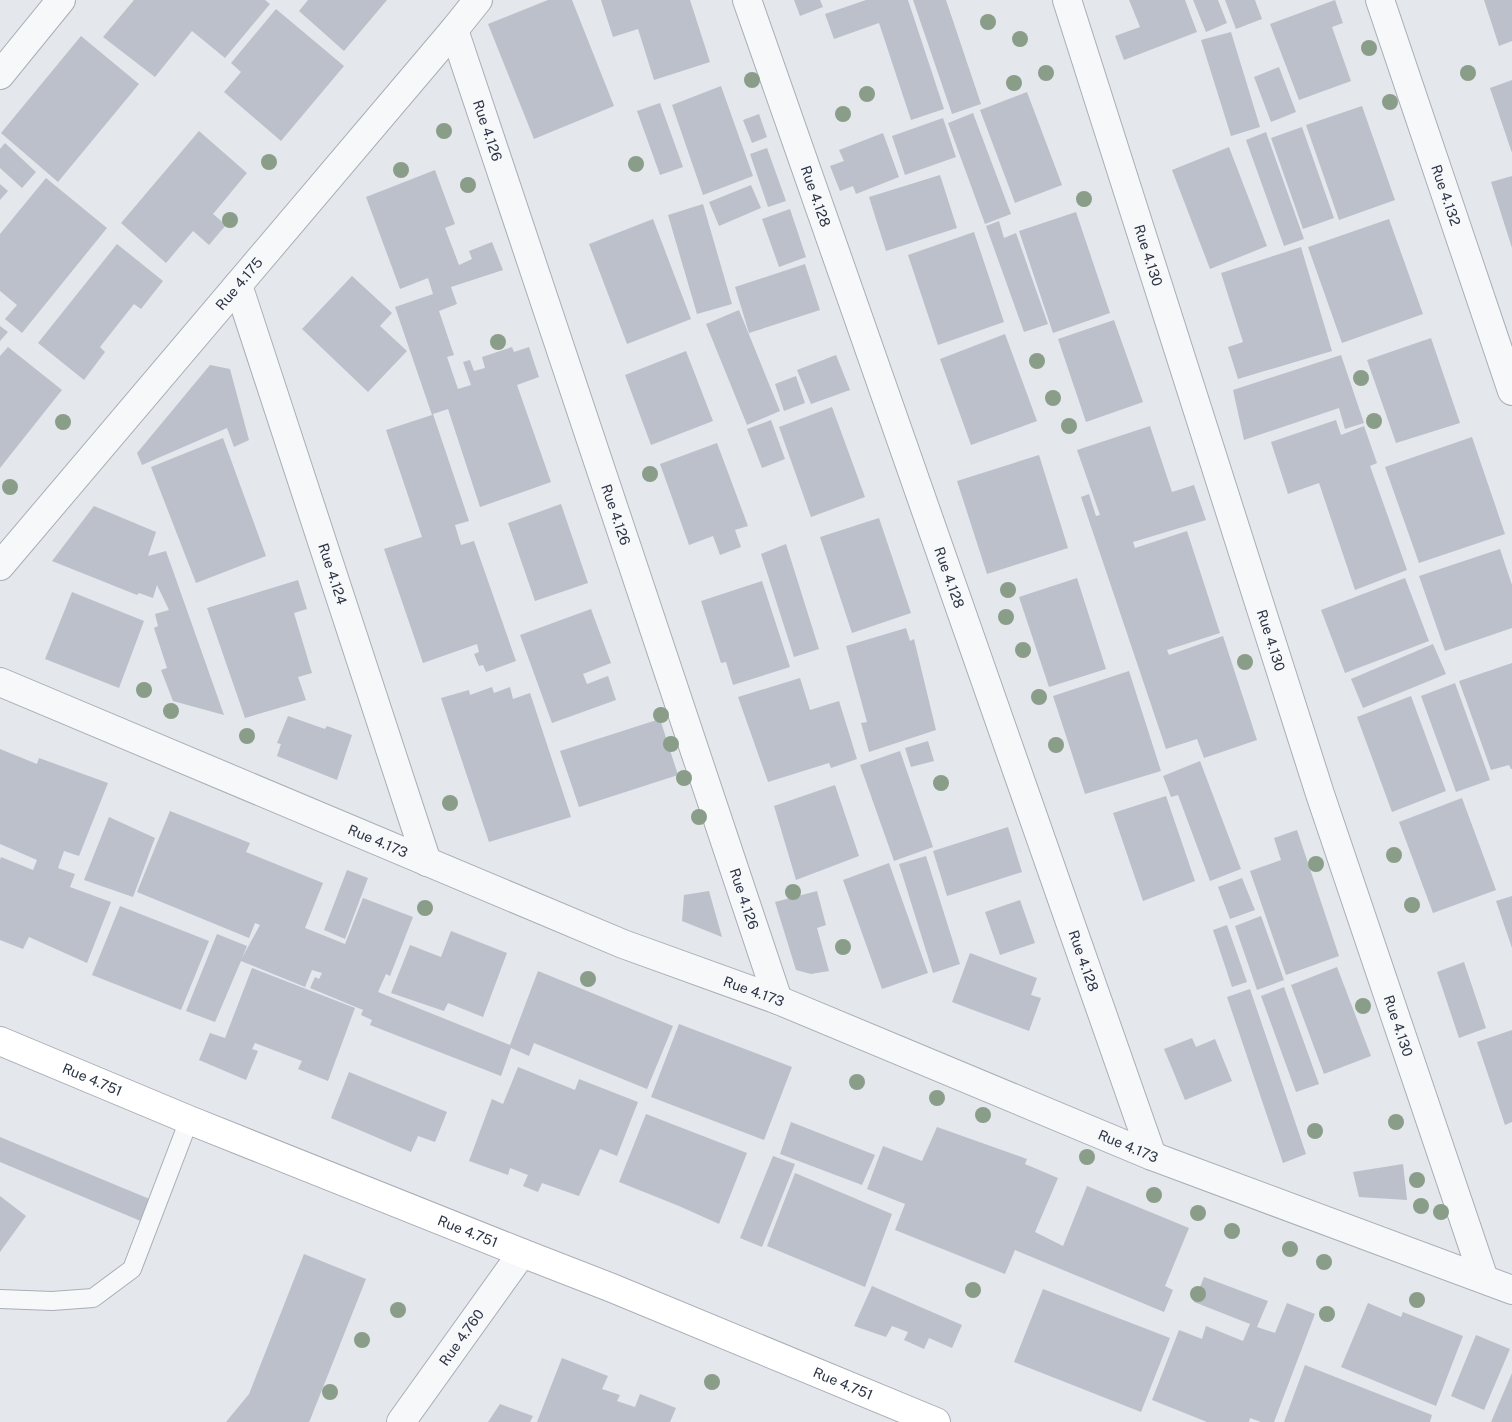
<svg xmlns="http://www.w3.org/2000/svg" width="1512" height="1422" viewBox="0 0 1512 1422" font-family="'Public Sans',sans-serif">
<rect width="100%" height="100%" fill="#e4e7ec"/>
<path fill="#bbc0ca" d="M134,0H265L270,4L225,58L192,31L155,77L103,37Z
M308,0H387L344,51L299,11Z
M548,0H572L614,106L534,139L488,24Z
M601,0H690L710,62L654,80L638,29L613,37Z
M794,0H820L823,7L800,16Z
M866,0H908L944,109L911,120L879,23L834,39L825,14Z
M913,0H946L981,104L952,114Z
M1129,0H1185L1197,32L1124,60L1115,36L1140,27Z
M1193,0H1218L1227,23L1206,32Z
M1225,0H1255L1262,19L1236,29Z
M1335,0L1343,23L1332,27L1351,81L1299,100L1270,24Z
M1484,0H1512V41L1499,46Z
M276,9L344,66L281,141L224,92L241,72L231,63Z
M1231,32L1260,127L1231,136L1201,40Z
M81,36L139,84L58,182L1,133Z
M1279,67L1296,112L1271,122L1254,77Z
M1512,80V153L1490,88Z
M721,86L753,176L703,195L672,105Z
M1027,92L1062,185L1015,203L980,110Z
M660,103L683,167L660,175L637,111Z
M1362,106L1395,200L1339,220L1306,125Z
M973,113L1011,214L985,224L948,123Z
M759,114L767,137L752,143L743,120Z
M943,118L956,157L905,175L892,136Z
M1302,127L1334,218L1303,229L1271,138Z
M199,131L247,173L213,214L226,225L209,245L193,231L166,263L121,223Z
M1266,132L1304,239L1284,246L1246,140Z
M883,133L899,177L856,194L853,186L840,191L830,166L844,161L839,150Z
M5,143L36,172L22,188L0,168V149Z
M1229,147L1267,246L1210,269L1172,170Z
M767,148L786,201L768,207L750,154Z
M435,170L455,224L445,228L459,265L472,259L469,251L492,242L503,270L451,287L457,304L439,311L454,355L447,357L458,389L471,385L463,362L470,360L474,371L485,368L482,357L512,347L514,352L529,347L539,377L517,385L551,482L480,507L448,409L433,414L469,521L455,525L461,545L474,541L516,661L486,672L483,665L479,666L474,654L479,652L477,644L423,663L384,549L422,537L386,430L432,415L395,307L433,294L428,278L400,289L366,197Z
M940,175L957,228L886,251L869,197Z
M1512,176V248L1491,182Z
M46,178L107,228L22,333L5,319L17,305L0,291V234Z
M0,184L8,191L0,200Z
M751,185L761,208L719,226L709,202Z
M703,204L732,304L697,314L668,215Z
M790,209L806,257L779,267L762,219Z
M1076,212L1110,313L1053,333L1019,231Z
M653,219L691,319L627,344L589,244Z
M1389,219L1423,314L1342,343L1308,247Z
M999,221L1004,238L1016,233L1048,324L1024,332L986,226Z
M974,232L1004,322L938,345L908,255Z
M117,244L163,281L141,309L134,304L100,347L105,352L84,380L38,343Z
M1301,247L1332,351L1238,379L1228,347L1243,342L1221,273Z
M805,264L820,310L749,333L735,287Z
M352,276L392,313L380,326L407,351L368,392L302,329Z
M739,310L780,411L747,425L706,324Z
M1114,320L1143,402L1086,422L1058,339Z
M0,326L8,332L0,341Z
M1005,334L1037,421L971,445L940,359Z
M1431,338L1460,423L1396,443L1367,360Z
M8,347L62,390L0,468V356Z
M686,351L713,421L651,445L625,375Z
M836,355L850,390L811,404L797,370Z
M1341,355L1364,423L1345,429L1339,408L1244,440L1233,390Z
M210,365L230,369L249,440L234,447L227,428L142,465L137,453Z
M796,376L805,403L784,411L775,384Z
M832,407L865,497L811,517L779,427Z
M771,420L785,459L762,468L747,429Z
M1336,420L1341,435L1364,426L1377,463L1370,466L1407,570L1355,590L1319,483L1288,494L1271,442Z
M1150,426L1172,492L1194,485L1206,520L1133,542L1135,548L1187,531L1220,633L1167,650L1169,655L1223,636L1257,740L1204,758L1197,739L1166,749L1081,497L1089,494L1096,516L1100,515L1077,450Z
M1472,437L1505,534L1419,563L1385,467Z
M223,438L266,556L196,583L151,467Z
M717,443L748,526L735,530L741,547L720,555L713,536L689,545L660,464Z
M1039,455L1068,548L987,574L957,481Z
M561,504L588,583L535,601L508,523Z
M94,506L156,532L148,556L166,551L224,715L173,701L161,670L167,668L154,628L158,626L155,614L169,610L157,585L153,598L139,593L137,595L52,561Z
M879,518L911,613L852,633L820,537Z
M786,544L819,649L794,657L761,554Z
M1500,549L1512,585V628L1445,651L1419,576Z
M1077,578L1106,669L1049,687L1019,597Z
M1405,578L1429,641L1345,673L1321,610Z
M298,580L307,609L294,613L312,673L298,677L306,700L245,718L207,608Z
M762,581L790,667L733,685L726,662L721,663L701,601Z
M72,592L144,621L119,688L45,659Z
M591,609L611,663L583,674L587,684L608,676L616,700L552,723L520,635Z
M906,628L910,641L914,639L936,730L869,752L861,723L867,722L846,646Z
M1433,644L1446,674L1363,708L1351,679Z
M1512,663V769H1511L1509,765L1491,770L1459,681Z
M1129,671L1161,771L1085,794L1053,696Z
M800,678L810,710L839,701L857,759L831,768L829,763L768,782L738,697Z
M1455,683L1490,780L1456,792L1421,696Z
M492,687L494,693L510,687L513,699L530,693L571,817L489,842L441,698L469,690L470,695Z
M1411,696L1446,791L1392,812L1357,717Z
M288,716L325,729L327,726L352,735L337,780L277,756L281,744L277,743Z
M660,719L678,775L579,807L560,751Z
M928,741L934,761L911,767L905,748Z
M0,749L37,764L39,758L108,783L79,856L64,851L58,868L75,874L70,887L111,902L87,963L29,937L23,949L0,940V860L1,857L33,870L37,860L0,844Z
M900,751L933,847L894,861L860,765Z
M1200,761L1241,869L1210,881L1178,795L1171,797L1163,776Z
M835,785L859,856L796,880L774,806Z
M1166,796L1195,881L1143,901L1113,813Z
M1462,798L1496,890L1433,913L1399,822Z
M170,811L250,843L246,852L323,883L305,928L345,944L363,898L413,917L390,976L386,974L378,992L510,1045L538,971L673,1026L647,1089L534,1043L529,1056L511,1048L501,1076L370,1025L372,1020L361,1015L363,1010L310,988L315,977L319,979L322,973L312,970L305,987L241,961L215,1022L186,1011L217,934L247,946L242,958L260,925L255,923L249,938L137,892Z
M109,817L155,838L133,897L84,880Z
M1008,827L1022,872L947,896L933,851Z
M1297,830L1339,956L1286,975L1250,871L1281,860L1274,838Z
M926,856L960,964L933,973L899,864Z
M889,863L928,973L882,989L843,880Z
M347,870L368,878L345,939L324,930Z
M1242,878L1255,910L1230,919L1218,887Z
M709,891L722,937L682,921L684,895Z
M817,891L826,925L817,928L829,971L811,974L796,970L775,902Z
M1512,896V948L1496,901Z
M1020,900L1035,943L1000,955L985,912Z
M120,906L209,941L181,1010L92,975Z
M1261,916L1284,980L1257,990L1235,926Z
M1227,925L1247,982L1232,987L1213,930Z
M451,931L507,953L483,1017L448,1003L444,1011L391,993L410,945L441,957Z
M970,953L1037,978L1031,995L1041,998L1029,1031L952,1002Z
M1464,962L1486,1028L1459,1038L1437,972Z
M1337,967L1371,1056L1324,1074L1291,985Z
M252,968L355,1008L328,1081L298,1069L302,1061L255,1043L252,1049L258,1051L246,1080L199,1060L210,1033L225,1038Z
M1284,987L1319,1084L1296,1092L1261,996Z
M1250,989L1306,1154L1283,1163L1227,997Z
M679,1024L792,1067L764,1140L651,1097Z
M1512,1030V1122L1505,1125L1477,1042Z
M1192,1038L1196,1047L1215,1039L1232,1081L1185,1100L1164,1049Z
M518,1067L575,1090L579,1079L638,1102L617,1156L600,1149L579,1196L542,1183L538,1192L523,1186L528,1175L510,1168L508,1175L469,1161L492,1099L503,1104Z
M349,1072L447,1112L435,1142L418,1136L411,1152L331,1118Z
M646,1114L747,1153L719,1224L679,1206L619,1182Z
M791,1122L875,1155L862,1185L780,1154Z
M937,1127L1027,1159L1025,1164L1058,1178L1035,1232L1063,1246L1087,1186L1189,1228L1165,1286L1173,1290L1164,1312L1015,1250L1005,1274L895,1230L905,1204L867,1189L883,1146L922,1161Z
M0,1137L152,1200L143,1222L0,1162Z
M773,1156L795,1164L762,1247L740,1238Z
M1403,1164L1407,1200L1359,1197L1353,1172Z
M795,1173L892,1214L865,1287L767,1246Z
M0,1196L26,1216L0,1252Z
M304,1254L366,1279L310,1420L309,1422H226L249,1394Z
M1204,1277L1268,1301L1257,1327L1275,1333L1287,1303L1315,1314L1274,1422H1261L1250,1418L1249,1422H1207L1152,1400L1179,1330L1202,1339L1206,1326L1243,1341L1250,1324L1194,1302Z
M872,1286L962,1325L952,1348L929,1338L924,1349L904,1340L908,1332L892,1326L886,1337L854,1326Z
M1043,1289L1170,1338L1141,1412L1014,1362Z
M1368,1303L1401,1317L1403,1312L1463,1336L1436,1406L1341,1367Z
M1476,1335L1510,1349L1484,1410L1451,1396Z
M562,1358L608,1376L602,1389L620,1395L617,1401L635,1407L640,1394L676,1408L670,1422H537Z
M1305,1365L1432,1415L1430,1422H1284Z
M1512,1373V1422H1491Z
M500,1404L533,1416L530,1422H488Z"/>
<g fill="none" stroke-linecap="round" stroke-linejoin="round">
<defs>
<path id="service" d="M0,1299L52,1301L93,1298L132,1269L189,1120"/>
<g id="minor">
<path id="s1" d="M747,0L1152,1156"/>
<path id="s2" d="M1067,0L1320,794L1484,1279"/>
<path id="s3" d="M1380,0L1512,391"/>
<path id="s4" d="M454,30L778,1000"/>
<path id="s5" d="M238,285L427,862"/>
<path id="s6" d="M0,566L454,30L478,0"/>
<path id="s7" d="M0,682L623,944L778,1000L1152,1156L1512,1290"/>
<path id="s8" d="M401,1422L522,1253"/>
</g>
<path id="tertiary" d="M0,75L61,0"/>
<g id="secondary">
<path id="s9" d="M0,1041L189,1120L522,1253L612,1288L936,1422"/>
</g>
</defs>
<use href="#service" stroke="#a9aeb7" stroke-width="20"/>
<use href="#minor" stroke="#a9aeb7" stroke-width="30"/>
<use href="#tertiary" stroke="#a9aeb7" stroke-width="30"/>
<use href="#secondary" stroke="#a9aeb7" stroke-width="30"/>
<use href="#service" stroke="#f7f8fa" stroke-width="18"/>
<use href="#minor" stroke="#f7f8fa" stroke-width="28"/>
<use href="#tertiary" stroke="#f7f8fa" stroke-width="28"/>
<use href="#secondary" stroke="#fff" stroke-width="28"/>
</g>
<g fill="#899d89">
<circle cx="988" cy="22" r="8"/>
<circle cx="1020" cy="39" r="8"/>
<circle cx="1369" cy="48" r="8"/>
<circle cx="1046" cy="73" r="8"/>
<circle cx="1468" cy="73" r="8"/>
<circle cx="752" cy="80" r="8"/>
<circle cx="1014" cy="83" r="8"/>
<circle cx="867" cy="94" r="8"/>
<circle cx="1390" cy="102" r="8"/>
<circle cx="843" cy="114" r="8"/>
<circle cx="444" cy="131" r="8"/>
<circle cx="269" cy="162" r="8"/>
<circle cx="636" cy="164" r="8"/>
<circle cx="401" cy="170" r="8"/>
<circle cx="468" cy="185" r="8"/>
<circle cx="1084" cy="199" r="8"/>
<circle cx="230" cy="220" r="8"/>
<circle cx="498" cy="342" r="8"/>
<circle cx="1037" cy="361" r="8"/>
<circle cx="1361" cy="378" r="8"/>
<circle cx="1053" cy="398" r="8"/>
<circle cx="1374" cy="421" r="8"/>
<circle cx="63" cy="422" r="8"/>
<circle cx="1069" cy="426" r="8"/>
<circle cx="650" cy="474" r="8"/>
<circle cx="10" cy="487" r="8"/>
<circle cx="1008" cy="590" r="8"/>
<circle cx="1006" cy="617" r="8"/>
<circle cx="1023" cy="650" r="8"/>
<circle cx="1245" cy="662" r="8"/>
<circle cx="144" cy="690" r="8"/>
<circle cx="1039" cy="697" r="8"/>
<circle cx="171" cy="711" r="8"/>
<circle cx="661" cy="715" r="8"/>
<circle cx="247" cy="736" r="8"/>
<circle cx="671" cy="744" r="8"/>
<circle cx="1056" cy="745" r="8"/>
<circle cx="684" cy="778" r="8"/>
<circle cx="941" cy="783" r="8"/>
<circle cx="450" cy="803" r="8"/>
<circle cx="699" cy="817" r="8"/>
<circle cx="1394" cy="855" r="8"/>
<circle cx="1316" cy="864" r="8"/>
<circle cx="793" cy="892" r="8"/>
<circle cx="1412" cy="905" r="8"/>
<circle cx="425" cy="908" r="8"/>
<circle cx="843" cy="947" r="8"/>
<circle cx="588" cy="979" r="8"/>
<circle cx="1363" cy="1006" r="8"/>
<circle cx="857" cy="1082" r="8"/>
<circle cx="937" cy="1098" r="8"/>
<circle cx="983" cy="1115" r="8"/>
<circle cx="1396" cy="1122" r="8"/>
<circle cx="1315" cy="1131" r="8"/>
<circle cx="1087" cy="1157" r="8"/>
<circle cx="1417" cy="1180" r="8"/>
<circle cx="1154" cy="1195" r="8"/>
<circle cx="1421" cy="1206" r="8"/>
<circle cx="1441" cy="1212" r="8"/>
<circle cx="1198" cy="1213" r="8"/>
<circle cx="1232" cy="1231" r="8"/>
<circle cx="1290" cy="1249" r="8"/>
<circle cx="1324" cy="1262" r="8"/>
<circle cx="973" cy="1290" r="8"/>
<circle cx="1198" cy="1294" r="8"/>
<circle cx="1417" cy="1300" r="8"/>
<circle cx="398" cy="1310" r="8"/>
<circle cx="1327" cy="1314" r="8"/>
<circle cx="362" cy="1340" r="8"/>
<circle cx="712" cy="1382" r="8"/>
<circle cx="330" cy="1392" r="8"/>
</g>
<g text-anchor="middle" stroke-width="4" stroke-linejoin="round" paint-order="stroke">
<g font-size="14" fill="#2b3445" stroke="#f4f6f9">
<text dy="5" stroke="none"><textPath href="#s4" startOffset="106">Rue 4.126</textPath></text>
<text dy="5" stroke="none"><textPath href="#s1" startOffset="208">Rue 4.128</textPath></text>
<text dy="5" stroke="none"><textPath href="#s3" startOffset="206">Rue 4.132</textPath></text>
<text dy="5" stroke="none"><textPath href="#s2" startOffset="268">Rue 4.130</textPath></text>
<text dy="5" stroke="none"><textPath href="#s6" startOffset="370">Rue 4.175</textPath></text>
<text dy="5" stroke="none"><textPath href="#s4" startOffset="511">Rue 4.126</textPath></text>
<text dy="5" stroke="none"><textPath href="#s5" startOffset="304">Rue 4.124</textPath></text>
<text dy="5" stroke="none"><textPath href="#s1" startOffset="612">Rue 4.128</textPath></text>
<text dy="5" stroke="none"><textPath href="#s2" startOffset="672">Rue 4.130</textPath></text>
<text dy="5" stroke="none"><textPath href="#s7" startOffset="410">Rue 4.173</textPath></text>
<text dy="5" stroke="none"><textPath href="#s4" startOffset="916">Rue 4.126</textPath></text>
<text dy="5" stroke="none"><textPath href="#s1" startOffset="1018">Rue 4.128</textPath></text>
<text dy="5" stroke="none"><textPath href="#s7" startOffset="815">Rue 4.173</textPath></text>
<text dy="5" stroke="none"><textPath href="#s2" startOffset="1078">Rue 4.130</textPath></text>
<text dy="5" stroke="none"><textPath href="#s9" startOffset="100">Rue 4.751</textPath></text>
<text dy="5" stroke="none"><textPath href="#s7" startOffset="1220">Rue 4.173</textPath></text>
<text dy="5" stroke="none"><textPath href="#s9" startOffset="505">Rue 4.751</textPath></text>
<text dy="5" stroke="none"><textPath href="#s8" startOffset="104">Rue 4.760</textPath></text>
<text dy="5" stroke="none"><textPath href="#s9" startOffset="910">Rue 4.751</textPath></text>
</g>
</g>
</svg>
